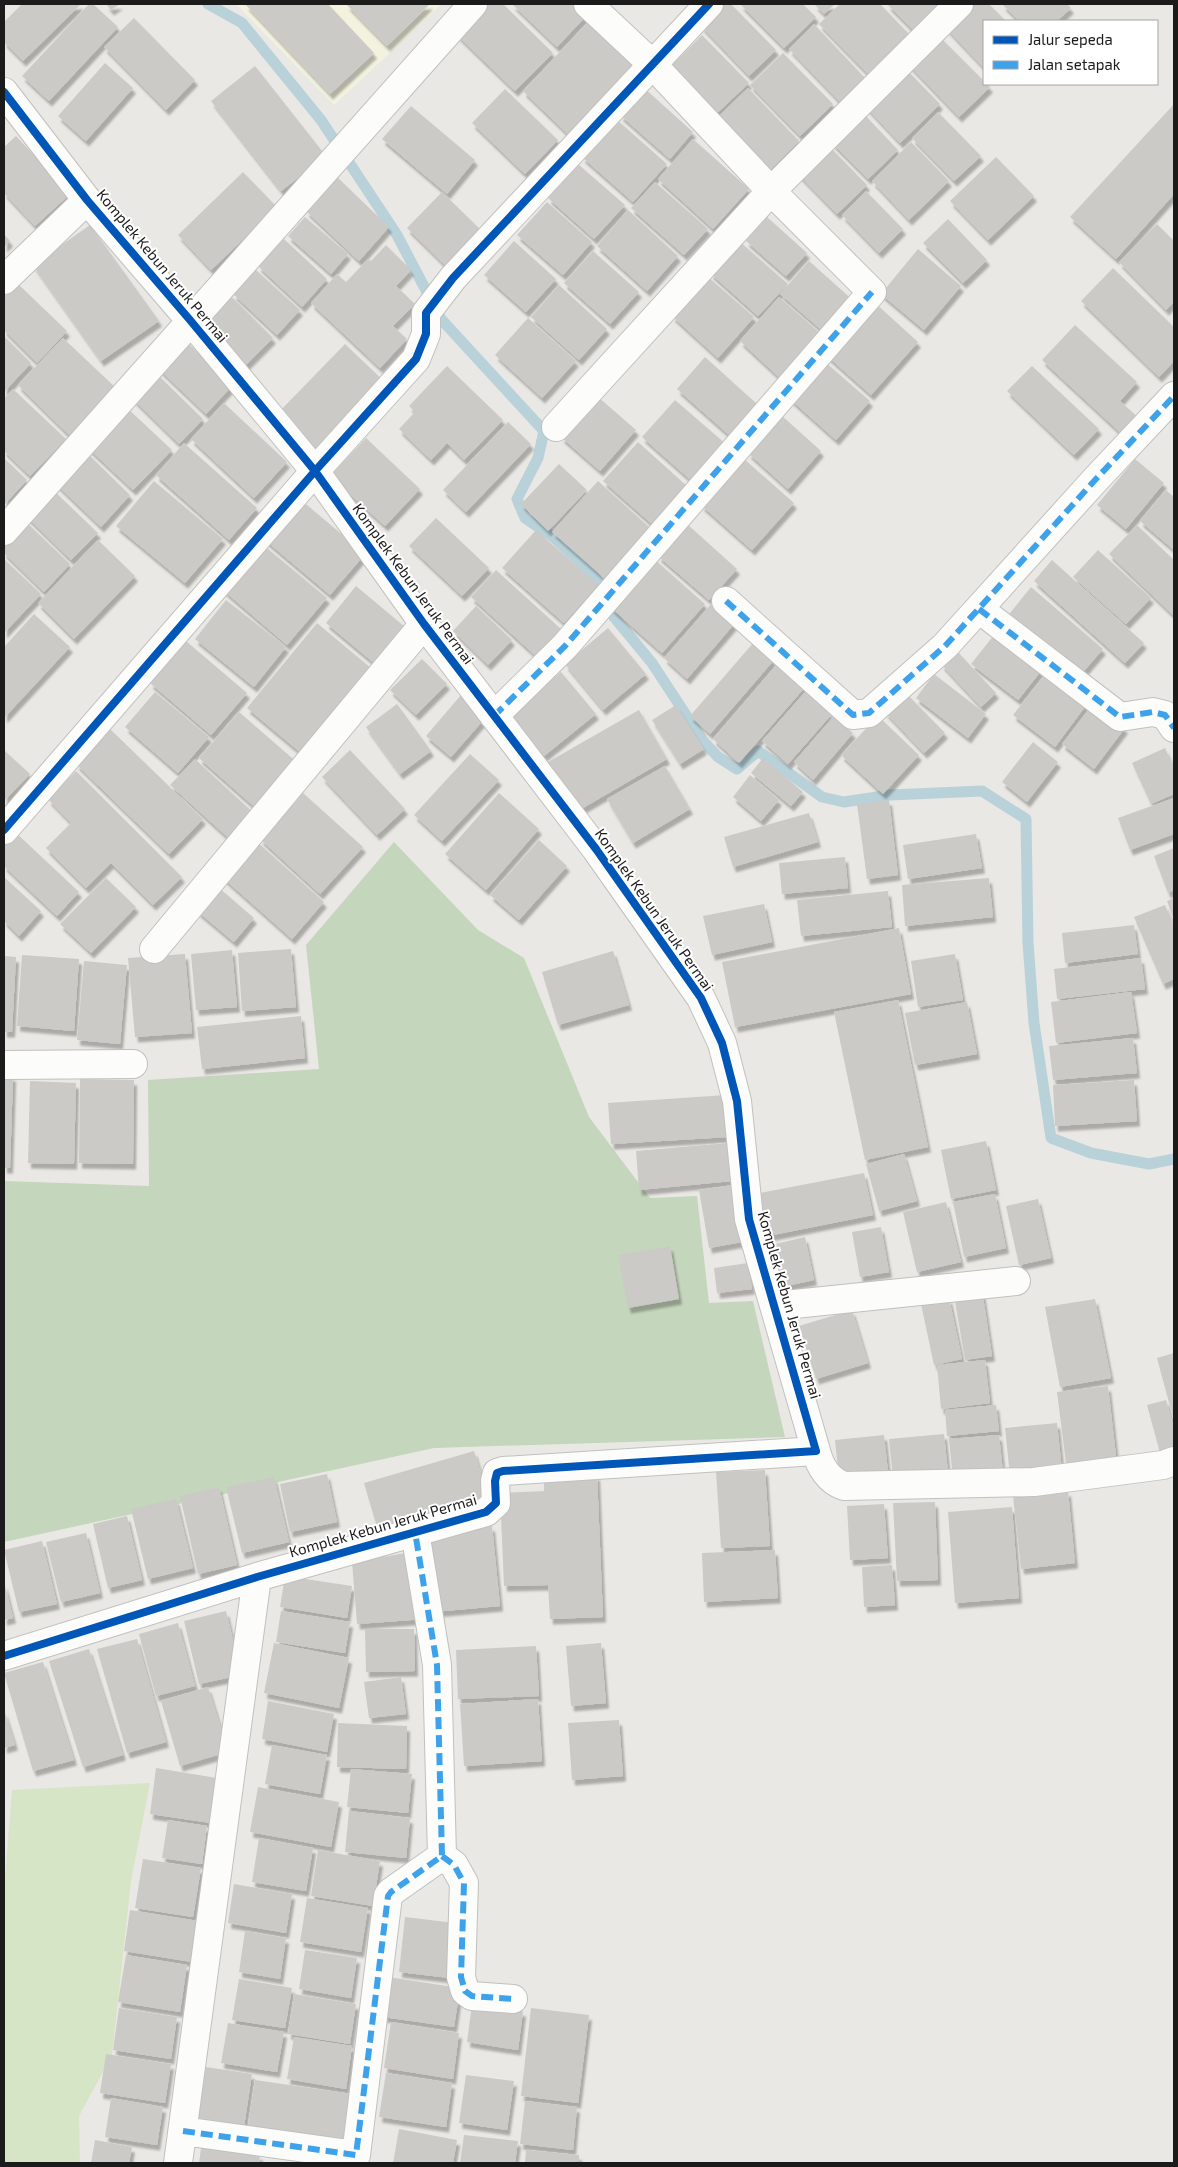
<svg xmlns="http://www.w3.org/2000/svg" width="1178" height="2167" viewBox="0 0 1178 2167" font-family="'Exo 2',sans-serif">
<defs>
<filter id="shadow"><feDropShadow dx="3" dy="5.5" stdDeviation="1" flood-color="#0004"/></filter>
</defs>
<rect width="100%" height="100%" fill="#e9e8e4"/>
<path fill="#f2f2df" d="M236,4H442L334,105Z"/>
<path fill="#d5e5c5" d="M150,1783L131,1881L112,2055L79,2116L80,2163H4V1893L12,1790Z"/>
<path fill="#c4d6bb" d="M394,842L478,930L524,958L589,1117L650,1198L697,1196L709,1303L753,1301L785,1437L434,1448L4,1542V1181L149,1186L148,1080L319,1069L306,945Z"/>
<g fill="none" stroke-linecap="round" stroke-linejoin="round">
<path stroke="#b9d2da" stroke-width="11" d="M208,4L242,23L321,120L397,235L441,319L544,431L538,458L517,499L525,518L553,537L593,574L604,591L614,617L652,663L703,741L718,757L737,769L758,751L822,797L844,802L890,795L982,791L1026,819L1028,943L1034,1023L1051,1138L1091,1153L1149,1164L1174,1159"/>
</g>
<path fill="#cccac7" filter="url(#shadow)" d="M22,4H81L23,61L4,42V22Z
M89,4H93L118,27L49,101L22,76Z
M106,4H120L111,10Z
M245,4H328L374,53L330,94Z
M346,4H430L387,46Z
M488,4H503L553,53L515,91L457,35Z
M512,4H575L587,15L557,47Z
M723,4H731L776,50L749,76L701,26Z
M740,4H803L816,17L784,48Z
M814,4H835L824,14Z
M840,4H880L909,34L868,74L819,24Z
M887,4H943L915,32Z
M969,4H989L1006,21H984V68L945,27Z
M1002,4H1067L1071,8L1057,21H1019Z
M134,18L195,80L166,110L104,47Z
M589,21L639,68L572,138L523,91Z
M814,24L865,78L840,102L789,49Z
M702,35L749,83L716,114L670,67Z
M938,35L990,87L959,117L908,64Z
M783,53L833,104L800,136L750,85Z
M105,63L133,88L86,141L58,116Z
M255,66L326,156L281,191L211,101Z
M904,67L940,104L900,143L865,106Z
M644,88L693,132L670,159L620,115Z
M748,88L799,141L766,174L715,120Z
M505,89L558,140L525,174L472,123Z
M1174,104V194L1116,259L1070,217Z
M411,106L475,160L447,194L382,139Z
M938,112L981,156L954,181L912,138Z
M863,113L898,150L868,179L832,143Z
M616,119L667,164L633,202L582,157Z
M16,136L70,194L35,226L4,193V147Z
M693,139L749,189L713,229L658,179Z
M911,142L949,181L909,220L872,181Z
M827,144L867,185L837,214L797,173Z
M996,157L1034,196L988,240L950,201Z
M578,164L625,205L594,239L548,198Z
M243,172L277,207L211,270L178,235Z
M337,177L389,227L359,261L306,211Z
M655,182L708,229L684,255L631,208Z
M866,191L903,229L879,253L842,215Z
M442,192L483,232L448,268L407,228Z
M547,202L592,242L563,275L517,235Z
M628,210L678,256L647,291L597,246Z
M305,217L348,254L331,274L288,236Z
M767,217L807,253L786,276L746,241Z
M948,219L987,260L963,283L923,243Z
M1157,224L1174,241V302L1166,310L1119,262Z
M90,225L159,321L101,361L33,265Z
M4,234L10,241L4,247Z
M284,239L327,279L302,307L258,266Z
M514,241L556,279L526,312L484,275Z
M739,241L788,284L758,316L710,273Z
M386,245L411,270L396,286L415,304L393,326L407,339L380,368L311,303L337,274L346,282L368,259L371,261Z
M918,249L961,286L924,330L881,294Z
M593,251L639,292L610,324L564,283Z
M809,261L855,302L826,334L780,294Z
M1113,268L1174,327V361L1159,377L1081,301Z
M256,270L300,310L277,335L233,294Z
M707,276L754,317L718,358L672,316Z
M17,283L67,331L37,363L4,330V297Z
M559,285L607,329L579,360L531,317Z
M230,295L273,338L243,368L200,324Z
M779,297L821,334L781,379L740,341Z
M874,302L918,342L871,395L826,355Z
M528,318L576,361L542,398L495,355Z
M1075,325L1137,382L1120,401L1141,420L1125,437L1042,360Z
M4,336L31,363L4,392Z
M63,338L116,388L70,436L18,385Z
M186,341L232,386L206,414L159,369Z
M345,344L386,383L317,453L277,414Z
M705,357L757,404L729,435L677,389Z
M824,361L870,401L836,440L790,399Z
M447,366L503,420L464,460L447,443L431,460L399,429L415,412L409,406Z
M1032,366L1099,429L1074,455L1007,391Z
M157,374L203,419L179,444L133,399Z
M13,389L66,439L30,476L4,451V399Z
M597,396L636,430L600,471L561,437Z
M675,400L727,445L693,482L642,437Z
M224,403L287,462L254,498L191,439Z
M126,407L172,450L133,490L87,447Z
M781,415L821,451L788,489L748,453Z
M508,422L531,444L466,512L443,490Z
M366,438L420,489L385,526L330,476Z
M638,442L687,486L653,525L603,481Z
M184,443L257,508L229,540L156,475Z
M85,451L130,495L101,527L55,483Z
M4,458L27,480L4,505Z
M743,458L794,503L752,550L701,505Z
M1135,459L1164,483L1126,529L1097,505Z
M559,464L587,490L548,531L521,504Z
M154,481L223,539L185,583L116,526Z
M598,481L649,527L604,578L552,532Z
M50,487L98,533L71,560L24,514Z
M1166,490L1174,497V550L1140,521Z
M300,499L365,554L330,595L265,540Z
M436,518L489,568L462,596L409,546Z
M24,520L70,564L44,592L4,553V541Z
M687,524L737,569L709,600L658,556Z
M1137,525L1174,560V616L1109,554Z
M536,530L598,585L564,623L502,568Z
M98,540L135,576L74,639L38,603Z
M262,544L327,598L287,645L223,590Z
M1098,550L1151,598L1126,624L1073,577Z
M653,558L705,604L662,653L610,607Z
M4,559L41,594L4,633Z
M1052,560L1144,643L1125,663L1034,581Z
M496,570L561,629L537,657L471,597Z
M356,586L411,632L380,668L326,623Z
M1031,587L1103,649L1077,679L1006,618Z
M226,600L286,647L254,687L195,639Z
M712,603L735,623L687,679L664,658Z
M476,606L512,640L488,665L453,631Z
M34,614L70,647L4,718V647Z
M317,623L371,668L301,753L247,708Z
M608,628L646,674L603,710L565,664Z
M998,630L1045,666L1018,700L971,664Z
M186,641L247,693L211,735L150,683Z
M754,642L774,660L710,734L690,716Z
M956,650L996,693L981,707L941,664Z
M422,659L447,684L416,715L390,690Z
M779,662L806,686L739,763L713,739Z
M561,672L596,714L544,756L510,713Z
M1046,673L1087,704L1055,747L1013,715Z
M934,674L986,714L968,738L916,698Z
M806,691L832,714L788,764L762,741Z
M155,692L209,737L178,773L125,727Z
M905,692L945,733L924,753L885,712Z
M461,695L486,717L451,757L426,736Z
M397,704L431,751L400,774L366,727Z
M1093,704L1125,728L1094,769L1062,744Z
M676,705L704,749L680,764L652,720Z
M639,710L667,759L576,812L548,762Z
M239,712L299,764L259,811L199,758Z
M834,716L853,733L813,780L794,762Z
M878,716L919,755L883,794L841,755Z
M110,729L203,819L169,854L76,764Z
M1033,742L1058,762L1027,802L1002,782Z
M1165,748L1174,768V794L1151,804L1132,763Z
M4,750L30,774L4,801Z
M350,750L405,809L377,835L322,777Z
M470,754L499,780L442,841L414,815Z
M763,758L803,792L791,806L751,773Z
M195,759L258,817L234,843L170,785Z
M665,766L690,809L633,843L607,799Z
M76,771L182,877L153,905L111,863L86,888L46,848L71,823L48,799Z
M750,775L779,800L761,821L733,797Z
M302,792L363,847L320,894L260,839Z
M499,793L539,829L486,890L445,854Z
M1174,798V834L1130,850L1118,818Z
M889,800L898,875L867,879L857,804Z
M809,813L818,842L733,867L724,837Z
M14,831L79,892L57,916L4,866V843Z
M976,834L982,868L908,879L903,845Z
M254,839L324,902L292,939L221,876Z
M539,840L567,866L519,920L490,895Z
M1174,848V890L1168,893L1154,856Z
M845,857L848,888L782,894L779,863Z
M4,877L41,911L19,936L4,921Z
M106,878L136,907L91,953L60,924Z
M989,878L993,917L905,926L902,885Z
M218,887L254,918L234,942L197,911Z
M888,891L892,927L801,936L797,900Z
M1174,898V920L1167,901Z
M764,904L772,942L712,955L703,916Z
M1165,905L1174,926V979L1163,984L1134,917Z
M1134,925L1138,954L1065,963L1062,933Z
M899,928L911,994L735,1027L722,962Z
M291,949L296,1007L242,1011L238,953Z
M232,950L237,1007L196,1010L191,954Z
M613,951L629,1005L558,1025L542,972Z
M185,954L192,1033L135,1037L128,958Z
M955,954L963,1000L918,1007L911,961Z
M22,955L79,959L74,1031L17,1026Z
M4,956L16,957L12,1032H4Z
M1141,958L1145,989L1057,999L1054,969Z
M84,961L127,965L120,1044L77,1040Z
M1131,992L1137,1033L1056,1043L1051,1002Z
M898,1000L928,1147L865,1160L834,1012Z
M967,1002L977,1054L915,1065L905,1013Z
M301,1016L305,1058L202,1069L197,1027Z
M1133,1038L1137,1073L1053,1080L1049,1046Z
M4,1075L13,1076L10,1168H4Z
M80,1079L134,1080L133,1164L79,1163Z
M1134,1080L1137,1121L1055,1126L1053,1085Z
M30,1081L76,1083L74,1164L28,1163Z
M726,1095L729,1137L611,1144L608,1103Z
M986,1141L996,1190L951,1199L941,1150Z
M728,1143L732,1181L639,1190L636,1151Z
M904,1154L917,1201L879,1211L866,1164Z
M864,1173L873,1215L768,1236L760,1193Z
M733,1185L742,1242L709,1248L699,1190Z
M995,1194L1006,1248L964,1257L953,1202Z
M1038,1199L1051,1258L1019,1265L1006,1206Z
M946,1202L961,1262L917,1272L903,1212Z
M881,1227L889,1272L860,1277L852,1232Z
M805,1237L814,1280L777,1288L767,1246Z
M670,1246L679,1299L628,1308L618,1255Z
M748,1263L752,1289L717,1293L714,1268Z
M982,1290L992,1356L965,1360L954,1295Z
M949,1298L962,1359L934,1365L921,1304Z
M1095,1299L1111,1378L1060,1387L1045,1307Z
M852,1310L868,1363L816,1379L799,1326Z
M1174,1353V1421L1157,1358Z
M985,1360L990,1403L941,1409L937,1365Z
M1108,1386L1117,1465L1067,1471L1057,1392Z
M1166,1400L1174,1429V1457L1162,1460L1147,1405Z
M996,1405L999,1431L947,1436L945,1410Z
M1057,1423L1062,1471L1010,1476L1005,1428Z
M944,1434L948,1473L893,1478L889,1439Z
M884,1435L888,1472L839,1478L835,1440Z
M999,1435L1003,1472L953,1478L949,1439Z
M474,1451L490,1502L379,1534L364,1483Z
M765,1470L770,1546L721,1548L716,1472Z
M327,1474L337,1522L290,1532L280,1484Z
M597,1475L603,1617L550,1619L548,1585L504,1586L500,1493L544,1491V1477Z
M274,1477L289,1542L242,1553L226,1487Z
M219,1487L237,1565L198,1574L180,1496Z
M1068,1491L1075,1563L1021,1569L1013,1496Z
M176,1499L193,1568L148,1579L131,1509Z
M935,1502L938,1580L897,1581L893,1503Z
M884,1504L888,1558L850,1560L847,1506Z
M1012,1507L1019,1598L955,1603L948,1512Z
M127,1516L142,1580L108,1588L93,1524Z
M492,1526L500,1606L433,1612L425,1533Z
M86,1533L100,1593L61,1602L46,1542Z
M42,1541L57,1604L19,1612L4,1550Z
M775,1550L778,1598L704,1602L702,1553Z
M412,1552L425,1619L357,1624L352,1562Z
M892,1565L895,1605L864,1607L862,1567Z
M285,1576L352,1586L347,1618L280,1607Z
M4,1582L13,1618L4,1620Z
M226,1611L241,1675L199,1684L184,1621Z
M281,1611L350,1622L345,1653L276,1642Z
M178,1623L195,1686L156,1696L139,1634Z
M365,1629H414L415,1671L366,1672Z
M137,1639L166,1742L127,1753L97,1649Z
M274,1643L349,1658L339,1708L264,1693Z
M601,1643L606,1703L571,1706L566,1646Z
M536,1646L539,1696L458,1699L456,1650Z
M89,1649L123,1755L83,1767L49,1661Z
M43,1662L74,1760L33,1771L4,1673Z
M401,1677L406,1714L369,1718L364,1682Z
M208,1687L228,1752L180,1766L161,1701Z
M538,1699L542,1761L464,1766L460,1704Z
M268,1701L334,1714L327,1752L262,1739Z
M4,1710L15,1745L4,1748Z
M619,1720L623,1776L572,1780L568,1723Z
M338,1723L407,1726L406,1769L337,1767Z
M272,1745L327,1755L320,1794L265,1784Z
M156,1768L217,1778L211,1823L150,1814Z
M351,1769L412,1774L408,1813L347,1807Z
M258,1787L339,1802L331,1847L250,1832Z
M349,1811L410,1818L406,1858L345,1852Z
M168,1820L207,1826L202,1864L162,1858Z
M259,1838L313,1848L306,1891L252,1882Z
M318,1850L380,1861L373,1906L311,1896Z
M143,1859L201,1868L193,1917L135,1908Z
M234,1884L292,1894L286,1933L228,1923Z
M307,1898L368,1908L361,1952L300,1942Z
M130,1910L198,1921L192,1962L124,1951Z
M405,1917L455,1923L450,1978L399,1972Z
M245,1931L286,1938L280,1979L239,1972Z
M305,1950L357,1958L351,1998L299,1989Z
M126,1955L187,1965L180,2012L118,2002Z
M388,1977L460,1988L454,2027L383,2017Z
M239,1979L292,1988L285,2028L232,2020Z
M294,1994L356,2004L350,2044L288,2034Z
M472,2004L523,2011L518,2050L467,2042Z
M119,2008L177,2017L171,2059L113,2050Z
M531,2008L589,2015L578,2103L521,2096Z
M391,2022L459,2033L453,2079L384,2068Z
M228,2023L284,2032L277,2072L221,2063Z
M294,2037L352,2046L346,2089L287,2079Z
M106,2054L171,2064L165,2103L100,2093Z
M206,2067L252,2074L244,2127L197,2120Z
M386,2073L452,2083L446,2127L379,2117Z
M466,2075L514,2081L507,2130L459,2123Z
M255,2080L352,2094L345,2140L248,2125Z
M111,2098L163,2107L157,2145L105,2137Z
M525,2101L577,2107L573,2150L520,2144Z
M399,2129L457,2140L453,2163H393Z
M464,2135L518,2141L515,2163H460Z
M95,2140L132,2147L129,2163H91Z
M201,2148L260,2155L259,2163H199Z
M526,2150L579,2155V2163H525Z"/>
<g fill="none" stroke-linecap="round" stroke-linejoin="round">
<defs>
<path id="street" d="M4,92L87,200L190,320L315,471L424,624L596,849L701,998L722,1043L737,1101L749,1219L816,1451L503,1471L497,1473L495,1481L496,1503L486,1512L257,1577L4,1656
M4,280L87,200
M556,427L771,191L959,4
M4,531L473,4
M726,601L853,715L869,713L945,646L1096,479L1174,396
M979,609L1120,717L1153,712L1165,715L1174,728
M494,716L565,646L872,292L771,191L652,64L588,4
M4,830L315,471L416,359L426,334V313L453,278L709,4
M154,949L424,624
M4,1065L133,1064
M775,1306L1016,1281
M816,1451C820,1467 829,1481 844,1486L1034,1482L1163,1465L1174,1461
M442,1856L454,1865L464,1883L461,1977L465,1991L472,1996L513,1999
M183,2131L356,2155L388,1896L391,1892L442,1856L437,1665L415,1532
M178,2163L257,1577"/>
</defs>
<use href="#street" stroke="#c0c0be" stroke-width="30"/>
<use href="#street" stroke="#fcfcfb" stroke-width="28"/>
<path stroke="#3da2ea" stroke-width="6" stroke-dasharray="12 6" stroke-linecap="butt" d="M726,601L853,715L869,713L945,646L1096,479L1174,396
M979,609L1120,717L1153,712L1165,715L1174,728
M494,716L565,646L872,292
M442,1856L454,1865L464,1883L461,1977L465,1991L472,1996L513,1999
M183,2131L356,2155L388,1896L391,1892L442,1856L437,1665L415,1532"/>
<defs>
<path id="cycleway" d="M4,92L87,200L190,320L315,471L424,624L596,849L701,998L722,1043L737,1101L749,1219L816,1451L503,1471L497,1473L495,1481L496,1503L486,1512L257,1577L4,1656
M4,830L315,471L416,359L426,334V313L453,278L709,4"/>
</defs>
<use href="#cycleway" stroke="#fff" stroke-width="11"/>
<use href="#cycleway" stroke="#0057b8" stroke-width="8"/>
</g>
<g text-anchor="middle" stroke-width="4" stroke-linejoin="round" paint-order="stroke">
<g font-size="15" fill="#1b1b1b" stroke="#fff">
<text transform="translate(162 266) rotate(50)" y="5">Komplek Kebun Jeruk Permai</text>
<text transform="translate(413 584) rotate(54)" y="5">Komplek Kebun Jeruk Permai</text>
<text transform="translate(654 910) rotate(55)" y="5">Komplek Kebun Jeruk Permai</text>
<text transform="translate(789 1305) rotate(74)" y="5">Komplek Kebun Jeruk Permai</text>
<text transform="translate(383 1526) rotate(-16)" y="5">Komplek Kebun Jeruk Permai</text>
</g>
</g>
<rect width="1178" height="2167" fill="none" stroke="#1b1b1b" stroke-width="10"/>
<rect x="983" y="20" width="175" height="65" fill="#ffffff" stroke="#a4a4a4"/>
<rect x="993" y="36" width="25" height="8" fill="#0057b8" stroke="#a4a4a4"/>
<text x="1028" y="45" font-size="15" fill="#1b1b1b">Jalur sepeda</text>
<rect x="993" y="61" width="25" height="8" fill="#3da2ea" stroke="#a4a4a4"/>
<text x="1028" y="70" font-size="15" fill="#1b1b1b">Jalan setapak</text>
</svg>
